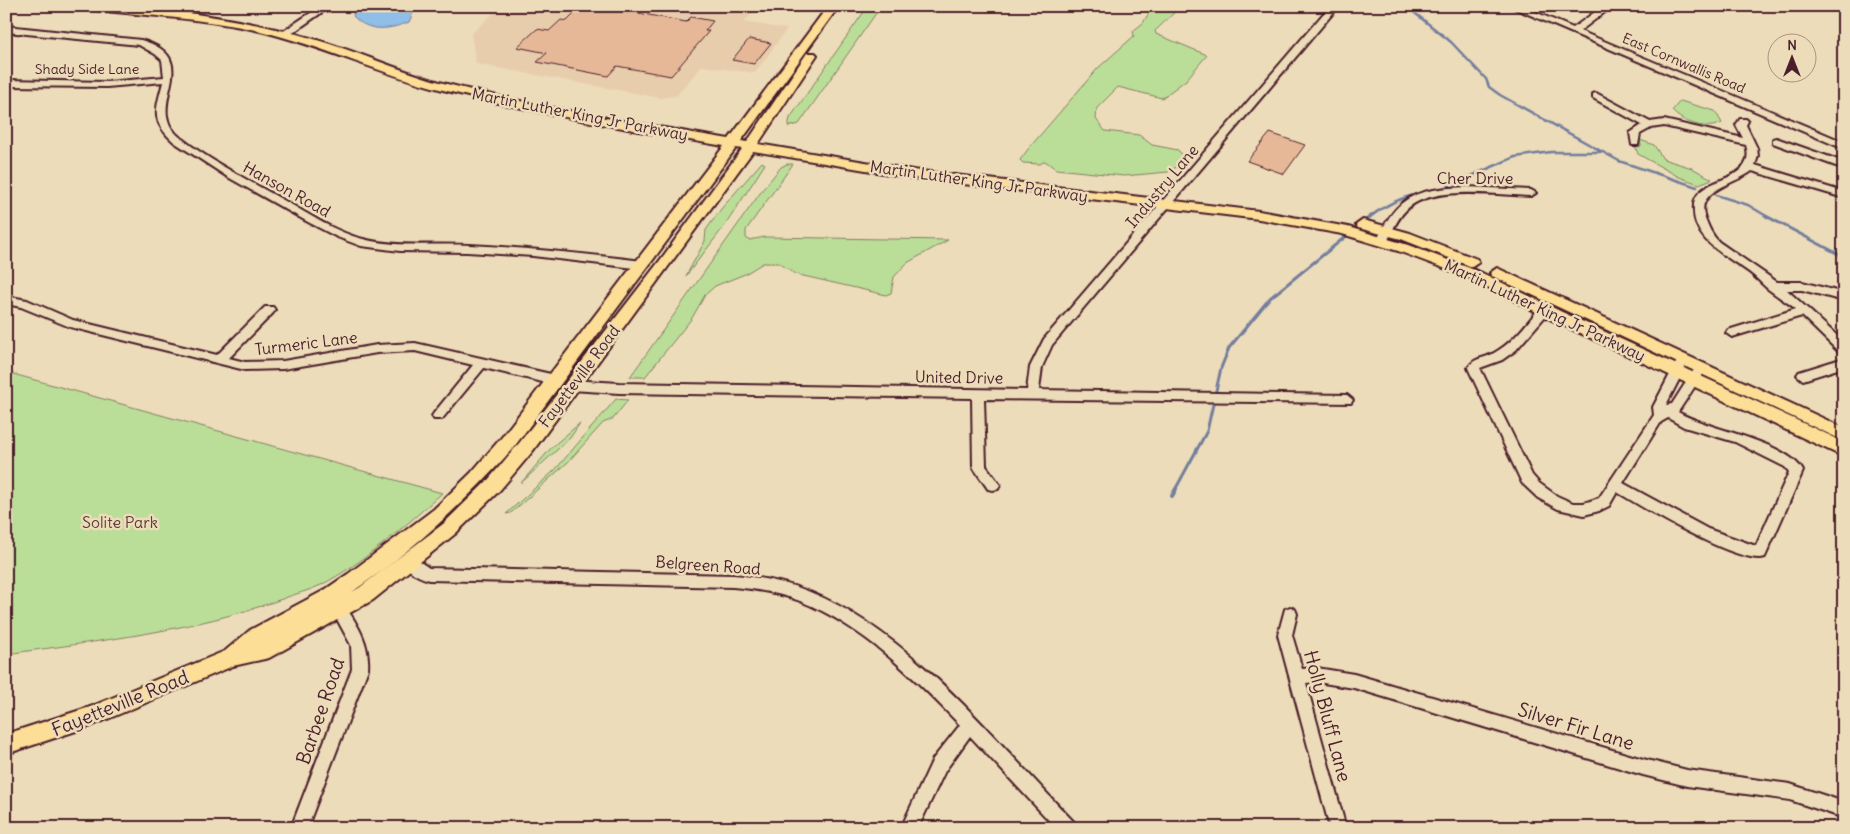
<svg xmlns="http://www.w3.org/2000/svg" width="1850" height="834" viewBox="0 0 1850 834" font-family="Delius,sans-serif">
<rect width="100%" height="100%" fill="#eddcb9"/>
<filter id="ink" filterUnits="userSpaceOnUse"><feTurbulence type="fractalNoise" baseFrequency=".02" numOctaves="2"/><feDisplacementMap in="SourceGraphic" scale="10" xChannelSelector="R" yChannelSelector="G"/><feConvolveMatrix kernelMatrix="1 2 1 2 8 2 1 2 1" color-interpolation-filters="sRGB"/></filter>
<g filter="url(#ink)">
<path fill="#e8cdac" d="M501,6H759L744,22L787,29L755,73L702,66L676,96L661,98L476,64L471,34Z"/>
<path fill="#bade98" stroke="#827e62" d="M868,6H881L799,124L788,127L790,118Z
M1153,6H1181L1155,31L1156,34L1207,55L1186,80L1162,98L1118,87L1097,108L1096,119L1105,131L1139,135L1152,145L1178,150L1187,161L1168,172L1124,176L1056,169L1045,161L1040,164L1023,163L1020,160L1029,148L1098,68L1134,36L1133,31L1143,23Z
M1680,101L1715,111L1722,123C1708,131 1683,123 1672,111Z
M1640,140L1654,145L1663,159L1692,168L1712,179L1699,184L1679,177L1638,154L1635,146H1641Z
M762,162L765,164L726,224L686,276L705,241L706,230L721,209Z
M787,164H793L746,230V238L749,240L765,237L948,240L907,263L894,277L891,293L886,295L795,274L779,263H763L745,274L715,286L705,295L692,318L645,377H630L763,189L781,167Z
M6,372L442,493C408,524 362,564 321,585C309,591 294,594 282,599C193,631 99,641 6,654Z
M616,399L628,400L613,419L603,423L567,463L511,513L506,514L555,470Z
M580,423L570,438L521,483L552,447Z"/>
<path fill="#8fbee9" stroke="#737e9d" d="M359,6H409L413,13L409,22C389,30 369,33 353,16L355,9Z"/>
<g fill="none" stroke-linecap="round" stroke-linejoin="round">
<path stroke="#737e9d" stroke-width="2.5" d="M1406,6L1451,42L1486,79L1489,87L1500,95L1619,161L1697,187
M1441,189L1515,157L1551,152H1600
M1716,195L1748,205L1768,217
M1370,217C1386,204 1402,197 1422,193"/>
<path stroke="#737e9d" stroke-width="3" d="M1766,216L1844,257
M1175,490L1207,431L1221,368L1229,348L1270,298L1371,216"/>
<path stroke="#737e9d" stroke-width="4" d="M1172,496L1176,489"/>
</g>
<path fill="#e7b898" stroke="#4a1f2b" d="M601,6L686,22L691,17L713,21L705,31H709L671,76L617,66L608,76L537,62L547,53L517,47L537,29L549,31L561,20L567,21L580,8L596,10Z
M749,39L771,43L754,64L732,60Z
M1270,133L1305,145L1284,174L1247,161Z"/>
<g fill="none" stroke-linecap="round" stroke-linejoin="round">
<defs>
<path id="minor" d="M321,6H331L288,36H282V32Z
M1330,6H1339L1052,345L1042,367L1039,390L1347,395L1353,400L1351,403L984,399L986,466L1000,485L998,489L993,490L988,489L973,467L972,398L619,393L571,390L565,385L571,380L619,383L1027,390L1030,367L1044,339Z
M1509,6H1521L1573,28L1603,6H1613L1580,31L1844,142V149Z
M6,26L141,40C209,60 139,106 181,138C213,163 250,181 285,201C310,215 335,232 363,239C398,248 434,243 469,245C527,248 585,254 643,261L648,265L643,269L533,256L467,252L400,251L361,246L337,237L308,222L226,176L174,142C150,121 156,110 163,82L107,87L6,86V80L107,82L164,77L162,60L155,54L139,45L6,32Z
M1596,93L1650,122L1664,120L1743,138L1736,125L1740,119H1746L1748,121L1746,125L1757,148L1758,156L1755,165L1844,192V198L1752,171C1736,184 1694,190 1705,218C1709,228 1712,235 1719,242L1777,282H1802L1844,293V301L1802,290H1787L1844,342V354L1840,353L1802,316L1732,337L1726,333L1728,330L1796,309C1787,302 1777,296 1768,289C1762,284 1756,277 1749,272C1724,254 1691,240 1694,205C1696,174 1758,185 1746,145L1664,126L1651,128L1640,134L1638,145H1632L1630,133L1642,125L1593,98V94Z
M1776,138L1844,162V169L1773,143V139Z
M1467,187L1531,190L1536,193L1531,196C1497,195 1431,184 1406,210C1396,220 1392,232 1386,244H1378L1377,241C1397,194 1418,189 1467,187Z
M6,296L27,300L73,320L217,355L265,307H273L275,310L273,313L229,358L245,362L283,361L377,345L415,343L555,375L561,380L555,385L484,368L442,419H434L432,416L434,413L473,365L415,351L377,353L283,369L245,370L70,327L21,307L6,304Z
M1545,305L1549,306L1551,309L1549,312L1516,350L1502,360L1480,368L1532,475L1539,483L1557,496L1573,503H1584L1599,498L1654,415L1653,407L1679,357H1687L1689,360L1666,405L1672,404L1697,365H1705L1707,368L1705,371L1678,412C1708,430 1787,441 1803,471L1765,557C1740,566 1642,507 1617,492L1609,506L1599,511L1584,515L1558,509L1538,498L1522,483L1468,368C1474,357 1485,359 1494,353C1514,342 1527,323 1541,306ZM1668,418L1684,427L1735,442L1785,467L1789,472L1756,546L1708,529L1623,483L1661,422Z
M1844,358V367L1803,380L1797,375L1799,372Z
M410,555L429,568L733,575C759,577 786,582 810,592C912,633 999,745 1074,822L1076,828H1056L970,736L945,771L918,828H901L933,759L960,725C914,677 863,626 800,601C779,593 756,589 733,587L429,580C418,577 408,572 403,561L405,557Z
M339,604L344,605C358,625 370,644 368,669L307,828H291L352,669L351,645L332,610L334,605Z
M1290,607L1295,609L1297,614L1292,635L1302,669L1317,668L1354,674L1643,759L1687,770L1790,784L1844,802V818L1790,800L1687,786L1643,775L1354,688L1317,682L1306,683L1346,828H1330L1278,635L1285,609Z"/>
<path id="major" d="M79,6C158,6 238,17 314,39C359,52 402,72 447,84C540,108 635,123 729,139L828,6H839L741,141L747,142L807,53H815L817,55L758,144L913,170L1259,211L1348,227L1408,245L1480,272L1562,312L1844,442V457L1552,320L1470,278L1398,251L1342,234L1259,219L913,178L753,151L532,452L500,490L455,534L373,600L269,658L233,666L91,726L6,754V734L90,707L225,651L250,630L323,591L348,574L434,509L471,473L502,437L724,146C630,130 536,113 443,90C381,74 323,46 260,31C202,18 142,15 84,9ZM736,148L742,149L661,259L520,442L488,480L443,524L359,588L352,592C412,551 466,502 514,447Z
M1363,220L1410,233L1477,259L1479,262L1472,267L1401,239L1358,228L1356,225Z
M1497,268L1844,428V441L1492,276L1490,273Z"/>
</defs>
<use href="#minor" stroke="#4a1f2b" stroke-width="4"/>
<use href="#major" stroke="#4a1f2b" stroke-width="4"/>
<use href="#minor" fill="#eddcb9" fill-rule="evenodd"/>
<use href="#major" fill="#fdde96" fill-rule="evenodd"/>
</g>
</g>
<g text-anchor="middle" stroke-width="5" stroke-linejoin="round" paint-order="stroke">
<g font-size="14" fill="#4a1f2b" stroke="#eddcb9">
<text transform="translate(1684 63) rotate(23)" y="5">East Cornwallis Road</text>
<text x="87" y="74">Shady Side Lane</text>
</g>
<g font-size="16" fill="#4a1f2b" stroke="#eddcb9">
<text transform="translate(580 114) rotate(11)" y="6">Martin Luther King Jr Parkway</text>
<text x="1475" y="184">Cher Drive</text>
<text transform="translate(979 181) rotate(8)" y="6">Martin Luther King Jr Parkway</text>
<text transform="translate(1162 186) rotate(-50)" y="6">Industry Lane</text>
<text transform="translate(287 189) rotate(29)" y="6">Hanson Road</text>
<text transform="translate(1545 310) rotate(25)" y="6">Martin Luther King Jr Parkway</text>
<text transform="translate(306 343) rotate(-7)" y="6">Turmeric Lane</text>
<text transform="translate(579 376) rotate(-53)" y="6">Fayetteville Road</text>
<text transform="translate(959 377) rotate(1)" y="6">United Drive</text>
<text transform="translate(708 565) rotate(4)" y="6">Belgreen Road</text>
</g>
<g font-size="16" fill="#5b3c3b" stroke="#eddcb9">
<text x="120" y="528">Solite Park</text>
</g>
<g font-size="19" fill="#4a1f2b" stroke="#eddcb9">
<text transform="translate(120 703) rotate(-22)" y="7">Fayetteville Road</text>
<text transform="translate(320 711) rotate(-71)" y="7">Barbee Road</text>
<text transform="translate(1328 716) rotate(75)" y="7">Holly Bluff Lane</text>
<text transform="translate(1576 726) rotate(17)" y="7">Silver Fir Lane</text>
</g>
</g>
<rect width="1850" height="834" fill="none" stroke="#eddcb9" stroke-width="25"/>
<rect x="12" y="12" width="1825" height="809" fill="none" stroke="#4a1f2b" stroke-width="2" filter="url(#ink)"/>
<g transform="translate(1792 58)"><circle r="24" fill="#eddcb9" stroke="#ac9080"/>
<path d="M0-4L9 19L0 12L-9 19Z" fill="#4a1f2b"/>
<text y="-8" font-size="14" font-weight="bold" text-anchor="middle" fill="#4a1f2b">N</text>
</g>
</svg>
